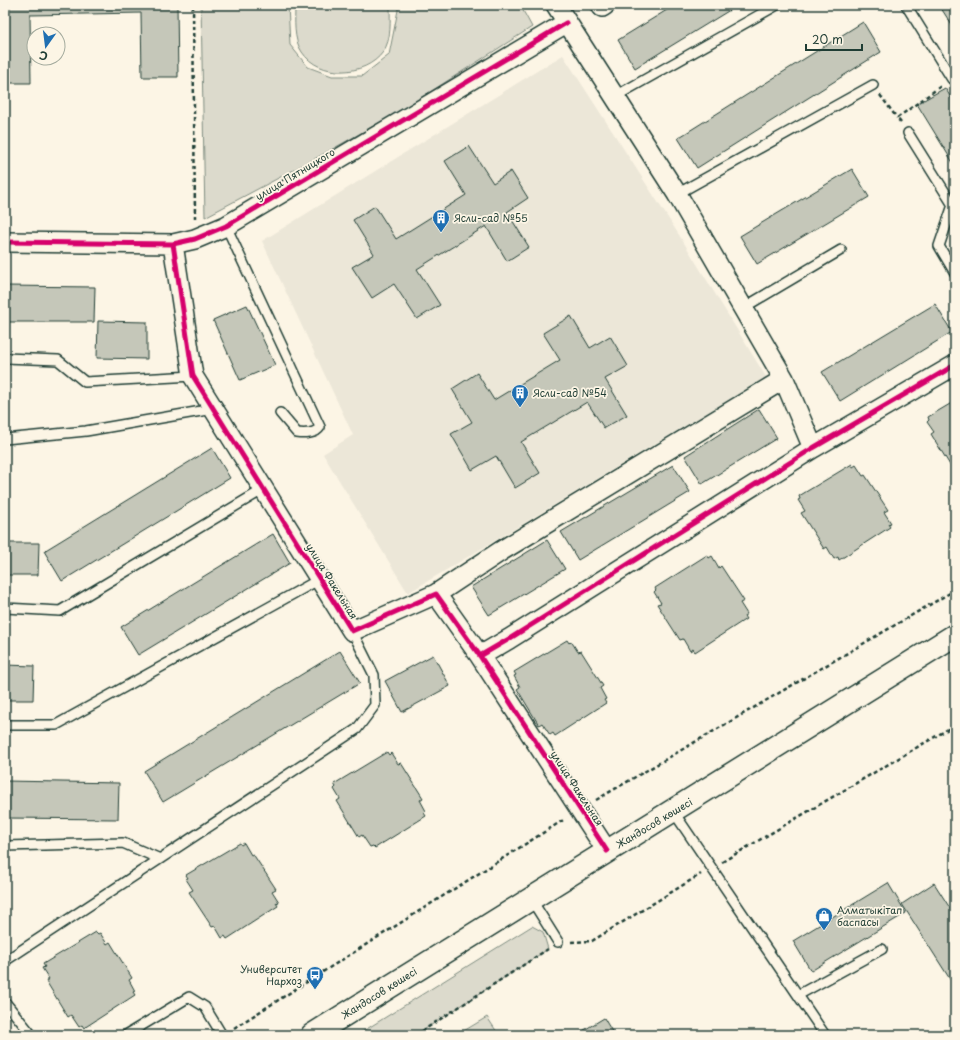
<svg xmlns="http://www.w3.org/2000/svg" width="960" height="1040" viewBox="0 0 960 1040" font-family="'Playpen Sans',sans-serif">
<rect width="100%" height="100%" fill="#fcf5e5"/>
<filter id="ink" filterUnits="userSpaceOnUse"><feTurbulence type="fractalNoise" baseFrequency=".025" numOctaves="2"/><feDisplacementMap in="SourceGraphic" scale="8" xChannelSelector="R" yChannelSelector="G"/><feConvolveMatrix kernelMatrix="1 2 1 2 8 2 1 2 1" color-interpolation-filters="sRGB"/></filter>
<g filter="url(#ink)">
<path fill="#ece7d8" d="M563,55L681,238L766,377L408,593L323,454L353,435L262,241Z"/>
<path fill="#dcdacc" stroke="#7e8c80" d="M201,5H288L290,45L308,67L332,76H362L389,55L398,10L397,5H520L532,27L400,111L320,156L205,217Z
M295,5H390C390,21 392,39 383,52C365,77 319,78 302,52C293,39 295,21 295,5Z
M532,926L543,932L548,949L416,1035H357Z
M487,1017L499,1035H457Z"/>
<path fill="#c5c7b9" stroke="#1f3d34" d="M5,5H177L178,77H142L141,13L30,15L31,83H5Z
M675,5H738L635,68L618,40Z
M939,5H955V30Z
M863,22L881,52L697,168L678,138Z
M945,88L955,104V166L917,104Z
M469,146L493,183L511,171L528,198L507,212L529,247L507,261L486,226L417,269L440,305L417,319L394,284L372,298L352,267L374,254L353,220L375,206L396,239L466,195L445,161Z
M852,169L869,197L757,264L740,236Z
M5,286L95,287L94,322H5Z
M935,304L952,332L840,401L822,372Z
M247,305L275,365L240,380L213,320Z
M571,316L590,348L610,336L628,366L605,379L627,415L604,428L587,402L521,442L540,473L515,488L496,456L472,470L451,434L472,422L452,389L477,373L494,400L560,360L543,333Z
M98,321L147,322V359L97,358Z
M955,401V469L953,470L931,434L934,432L927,422L929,420L928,417Z
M759,409L777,438L702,484L685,456Z
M212,448L230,478L62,581L44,551Z
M852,464L853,467L856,465L863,476L865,475L888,510L884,512L891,523L888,524L890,527L839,560L838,557L834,559L827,547L824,549L801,513L805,511L798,500L800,499L799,496Z
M673,465L690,492L578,560L561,532Z
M273,534L290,563L138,655L121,627Z
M547,540L565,569L489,615L471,587Z
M5,543H39L38,575H5Z
M707,555L709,558L712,556L719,568L721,566L744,601L740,603L747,614L744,616L746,619L695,652L693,649L690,651L683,639L680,640L657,604L661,603L654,592L656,590L655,588Z
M567,640L569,643L571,641L578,652L581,651L603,686L600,688L606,699L604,700L606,703L555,736L553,733L550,735L542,723L539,725L517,689L520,687L514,676L516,675L514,672Z
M340,651L360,683L163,802L144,771Z
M433,655L450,686L402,712L385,681Z
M5,665L34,666L33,700H5Z
M387,752L389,755L391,753L398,764L401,763L423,798L420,800L426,811L424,813L426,816L375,848L373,846L370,847L362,835L359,837L337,801L340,799L334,789L336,787L334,784Z
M5,781L119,783L118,819L5,818Z
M240,843L241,845L244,843L251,855L253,854L276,889L272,891L279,902L276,903L278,906L227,939L225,936L222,938L215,926L212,927L189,892L193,890L186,879L188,878L186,875Z
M888,883L906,913L811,971L793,941Z
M934,883L955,916V987L902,904Z
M96,932L98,934L100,933L107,944L110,942L132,978L129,980L135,991L133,992L135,995L84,1028L82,1025L79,1027L71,1015L68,1017L46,981L49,979L42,968L45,967L43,964Z
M604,1018L614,1035H576Z"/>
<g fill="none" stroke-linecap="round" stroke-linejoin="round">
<defs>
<path id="service" d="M906,5L952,79
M614,97L777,5
M908,133L953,205L939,246L955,273
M677,194L873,85
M226,226L320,427C316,434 304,434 297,433L280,413
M743,308L841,250
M5,358L58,360L85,382L193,376
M5,439L86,431L213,409
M5,608L60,611L264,489
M5,725H56L320,579
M673,811L825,1035
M5,846L123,843L160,859
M531,899L558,942
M5,961L357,729L375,705L374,675L352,631
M798,995L882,949
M5,1002L32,1035
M126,1035L189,997L205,1007L222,1035"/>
<path id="minor" d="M556,5L677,194L784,379L813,448
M602,7L605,5
M5,242L173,244L195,239L226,226L566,23
M173,244L193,376L352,631L436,594L480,656L607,851
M436,594L501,551L784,379
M480,656L509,639L813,448L955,365"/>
<path id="secondary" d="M312,1035L955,635"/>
</defs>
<use href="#service" stroke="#1f3d34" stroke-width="12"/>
<use href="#minor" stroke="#1f3d34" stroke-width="22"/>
<use href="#secondary" stroke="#1f3d34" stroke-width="25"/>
<path stroke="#1f3d34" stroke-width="2.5" stroke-dasharray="4 3" stroke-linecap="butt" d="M193,5L195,218
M880,95L897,118
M901,123L897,118L941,86
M596,800L955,590
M722,862L955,725
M571,942L592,941L701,874
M234,1028L565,819
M416,1035L548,949"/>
<use href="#service" stroke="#fcf5e5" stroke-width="9"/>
<use href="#minor" stroke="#fcf5e5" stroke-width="19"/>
<use href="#secondary" stroke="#fcf5e5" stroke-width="22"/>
<defs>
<path id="cycleway" d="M5,242L173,244L195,239L226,226L566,23
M173,244L193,376L352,631L436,594L480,656L607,851
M480,656L509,639L813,448L955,365"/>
</defs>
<use href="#cycleway" stroke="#fcf5e5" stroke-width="8"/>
<use href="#cycleway" stroke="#d6006c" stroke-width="5"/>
</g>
</g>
<defs>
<symbol id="building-pin" viewBox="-11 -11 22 30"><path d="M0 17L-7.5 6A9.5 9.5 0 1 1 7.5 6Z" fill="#1f6fb2" stroke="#fcf5e5"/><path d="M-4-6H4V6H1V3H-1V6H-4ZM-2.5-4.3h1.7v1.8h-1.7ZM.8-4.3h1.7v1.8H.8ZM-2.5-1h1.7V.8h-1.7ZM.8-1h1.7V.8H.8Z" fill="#fff"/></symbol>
<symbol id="shop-pin" viewBox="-11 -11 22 30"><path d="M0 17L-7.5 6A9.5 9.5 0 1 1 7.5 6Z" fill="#1f6fb2" stroke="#fcf5e5"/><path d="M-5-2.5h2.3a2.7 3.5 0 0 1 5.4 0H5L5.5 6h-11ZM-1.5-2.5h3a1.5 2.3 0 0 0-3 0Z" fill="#fff"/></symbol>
<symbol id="bus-pin" viewBox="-11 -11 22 30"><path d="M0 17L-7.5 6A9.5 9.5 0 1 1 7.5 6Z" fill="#1f6fb2" stroke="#fcf5e5"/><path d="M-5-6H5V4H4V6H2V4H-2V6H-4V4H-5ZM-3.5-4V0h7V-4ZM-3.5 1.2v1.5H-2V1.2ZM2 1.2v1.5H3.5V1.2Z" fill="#fff"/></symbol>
</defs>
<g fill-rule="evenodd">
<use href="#building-pin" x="431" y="208" width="20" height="27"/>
<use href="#building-pin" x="510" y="383" width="20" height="27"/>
<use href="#shop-pin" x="814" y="906" width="20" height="27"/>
<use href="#bus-pin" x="305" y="965" width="20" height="27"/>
</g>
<g text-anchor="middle" stroke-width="3.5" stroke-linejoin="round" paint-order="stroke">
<g font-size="10" fill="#1f3d34" stroke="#fcf5e5">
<text transform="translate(295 174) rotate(-31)" y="4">улица Пятницкого</text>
<text transform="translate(332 581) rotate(58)" y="4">улица Факельная</text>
<text transform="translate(577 788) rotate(57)" y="4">улица Факельная</text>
<text transform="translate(654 823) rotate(-31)" y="4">Жандосов көшесі</text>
<text transform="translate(379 993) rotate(-32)" y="4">Жандосов көшесі</text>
</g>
<g font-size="10" fill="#1f3d34" stroke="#fcf5e5" text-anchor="start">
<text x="454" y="222">Ясли-сад №55</text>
<text x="533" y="397">Ясли-сад №54</text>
<text x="837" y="914">Алматыкітап<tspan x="837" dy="12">баспасы</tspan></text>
<text x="302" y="973" text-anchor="end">Университет<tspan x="302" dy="12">Нархоз</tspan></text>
</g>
</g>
<rect width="960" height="1040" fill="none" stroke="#fcf5e5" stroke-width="20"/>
<rect x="10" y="10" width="940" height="1020" fill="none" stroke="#1f3d34" stroke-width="1.5" filter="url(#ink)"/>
<g transform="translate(46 46) rotate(194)"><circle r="19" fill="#fcf5e5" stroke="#a4ab9e"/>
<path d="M0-3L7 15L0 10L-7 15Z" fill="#1f6fb2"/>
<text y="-6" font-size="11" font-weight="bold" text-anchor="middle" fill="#1f3d34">С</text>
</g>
<path d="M806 44v6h56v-6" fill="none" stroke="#1f3d34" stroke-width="2"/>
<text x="812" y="44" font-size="12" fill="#1f3d34" stroke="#fcf5e5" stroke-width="3" paint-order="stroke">20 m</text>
</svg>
